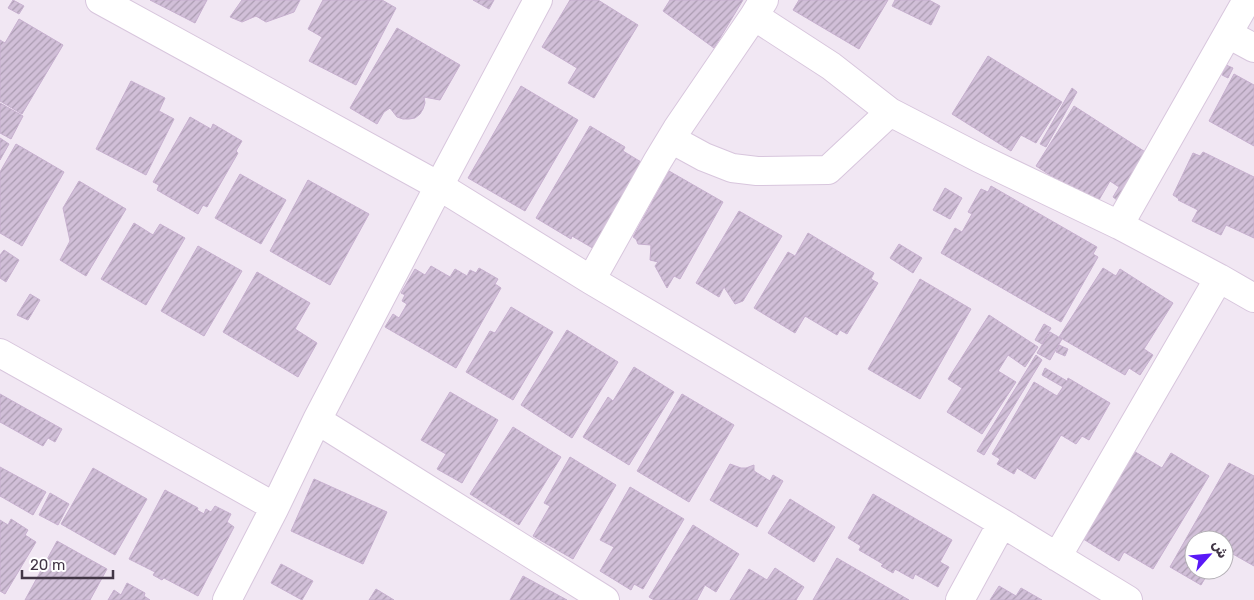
<svg xmlns="http://www.w3.org/2000/svg" width="1254" height="600" viewBox="0 0 1254 600" font-family="Rubik,'Noto Naskh Arabic',sans-serif">
<defs>
<pattern id="building-hatch" width="6" height="6" patternUnits="userSpaceOnUse" patternTransform="scale(1.25)"><rect width="6" height="6" fill="#d1bfd8"/><path d="M-1 1l2-2M0 6l6-6M5 7l2-2" fill="none" stroke="#ab9cb1"/></pattern>
</defs>
<rect width="100%" height="100%" fill="#f1e7f3"/>
<path fill="url(#building-hatch)" stroke="#c7b0cf" d="M13,0L24,6L19,14L8,8Z
M150,0H207L195,23Z
M242,0H300L294,12L266,22L256,16L242,22L230,17Z
M323,0H382L396,8L356,85L309,61L322,37L308,29Z
M473,0H494L489,9Z
M570,0H598L638,25L594,98L568,83L577,68L542,47Z
M670,0H743L714,48L663,11Z
M799,0H888L859,49L793,10Z
M895,0H929L940,6L931,25L892,6Z
M19,19L63,45L22,114L0,101V40L5,43Z
M397,28L460,65L440,100L424,97L425,103L423,109L420,114L415,118L409,119H403L397,117L390,108L384,112L377,124L350,108Z
M988,56L1062,102L1036,143L1021,135L1011,151L952,114Z
M1226,65L1233,68L1228,78L1222,75Z
M1234,74L1254,85V146L1209,121Z
M131,81L165,98L159,111L174,119L146,175L96,149Z
M521,86L578,120L525,211L468,178Z
M1072,88L1077,92L1046,147L1040,144Z
M0,103L23,116L11,139L0,133Z
M1074,106L1150,155L1117,200L1113,197L1119,187L1110,181L1096,205L1036,166Z
M190,117L211,129L213,124L242,141L236,151L238,153L207,207L203,205L198,214L157,190L159,185L153,182Z
M590,126L625,147L623,151L646,165L596,250L572,236L571,239L536,218Z
M0,138L9,144L0,160Z
M16,144L64,172L22,246L0,233V172Z
M1203,152L1254,177V238L1226,225L1221,235L1192,221L1198,210L1178,200L1179,199L1173,195L1193,153L1200,156Z
M669,171L723,202L680,279L674,276L667,288L655,266L658,262L650,260L651,245L638,244L636,239L633,237Z
M240,174L286,200L261,244L215,218Z
M308,180L369,214L330,285L270,251Z
M79,181L126,209L86,276L60,260L70,241L63,208Z
M991,186L1097,247L1093,254L1098,257L1061,322L941,253L955,228L962,232L972,214L968,212L981,189L988,192Z
M945,188L962,198L950,219L933,210Z
M739,211L782,236L743,301L735,304L724,287L719,297L696,283Z
M134,223L153,235L160,224L185,238L146,305L101,279Z
M808,233L874,273L871,279L878,283L847,334L840,330L837,335L805,316L795,333L754,308L788,252L795,256Z
M899,244L922,258L913,273L890,258Z
M198,246L242,271L204,336L161,311Z
M4,250L19,260L6,282L0,278V255Z
M431,266L450,277L455,269L467,276L470,270L476,273L479,268L498,279L495,284L501,288L456,368L385,327L393,314L399,318L407,304L402,301L405,295L401,293L415,269L425,275Z
M1103,268L1116,276L1120,269L1173,303L1144,349L1153,355L1140,375L1129,368L1125,375L1059,337Z
M257,272L310,303L295,329L317,343L298,377L223,332Z
M920,279L971,309L920,399L868,369Z
M30,294L40,300L28,320L17,315Z
M511,307L553,332L513,400L466,372L490,331L495,333Z
M989,315L1038,347L1025,367L1008,355L998,371L1016,382L982,434L947,412L962,388L948,379Z
M1044,324L1051,328L1042,344L1035,340Z
M567,330L618,362L572,438L521,405Z
M1050,332L1062,339L1050,360L1037,353Z
M1059,345L1068,349L1065,356L1056,352Z
M1036,355L1042,360L984,455L977,451Z
M634,367L674,392L629,465L583,437L608,397L613,401Z
M1045,368L1067,381L1068,378L1110,403L1089,440L1082,436L1076,444L1061,435L1035,479L1017,468L1014,474L997,464L1000,459L992,454L1034,382L1057,396L1063,387L1042,375Z
M450,392L498,420L462,483L437,469L446,454L421,440Z
M0,394L62,429L55,442L48,438L43,446L0,422Z
M682,394L734,425L689,502L637,471Z
M513,427L561,457L519,525L470,494Z
M1132,450L1162,468L1171,453L1209,476L1153,569L1124,552L1119,561L1080,537Z
M570,457L616,485L573,559L533,536L550,506L544,503Z
M1229,463L1254,476V566L1224,549V540H1194V570H1210L1201,585L1170,567Z
M730,464L741,468H746L754,465V471L770,481L773,475L783,481L757,527L710,500Z
M0,467L46,492L33,515L0,496Z
M93,468L147,499L115,555L61,524Z
M314,479L387,512L363,564L291,531Z
M630,487L684,519L643,589L634,584L631,590L600,571L614,547L600,540Z
M165,490L198,508L197,510L204,514L206,509L211,512L215,506L231,514L227,522L234,527L198,596L164,578L162,580L153,575L155,572L129,559Z
M50,493L69,504L58,525L39,515Z
M873,494L952,540L940,562L949,567L938,587L915,574L913,579L895,569L893,573L881,566L883,564L859,550L861,546L848,538Z
M790,499L835,527L814,562L768,533Z
M11,519L28,530L25,535L36,542L5,594L0,591V520L8,525Z
M693,525L739,554L716,592L705,585L697,600H654L649,597Z
M57,541L107,569L90,600H25Z
M837,558L909,600H813Z
M281,564L313,581L302,600L271,583Z
M775,568L804,587L796,600H730L749,569L767,580Z
M523,576L567,600H510Z
M127,583L145,593L144,596L150,600H108L114,590L121,595Z
M999,586L1016,596L1021,588L1042,600H990Z
M376,589L394,600H369Z"/>
<g fill="none" stroke-linecap="round" stroke-linejoin="round">
<defs>
<path id="minor" d="M100,0L439,186L591,280L1002,523L1128,600
M764,0L754,16L831,66L890,112L979,158L1119,225L1219,278L1254,298
M1228,34L1254,48
M671,139L704,157L732,168L757,171L828,170L890,112
M1119,225L1247,0
M591,280L657,162L677,129L754,16L763,1
M0,353L275,507
M317,420L605,600
M1057,557L1219,278
M227,600L275,507L317,420L439,186L538,0
M960,600L1002,523"/>
</defs>
<use href="#minor" stroke="#d8c6dd" stroke-width="30"/>
<use href="#minor" stroke="#fff" stroke-width="28"/>
</g>
<g transform="translate(1209 555) rotate(63)"><circle r="24" fill="#ffffff" stroke="#b3afb5"/>
<path d="M0-4L9 19L0 12L-9 19Z" fill="#5a19f7"/>
<text y="-8" font-size="14" font-weight="bold" text-anchor="middle" fill="#423646">ش</text>
</g>
<path d="M22 570v8h91v-8" fill="none" stroke="#423646" stroke-width="2.5"/>
<text x="30" y="570" font-size="15" fill="#423646" stroke="#ffffff" stroke-width="4" paint-order="stroke">20 m</text>
</svg>
